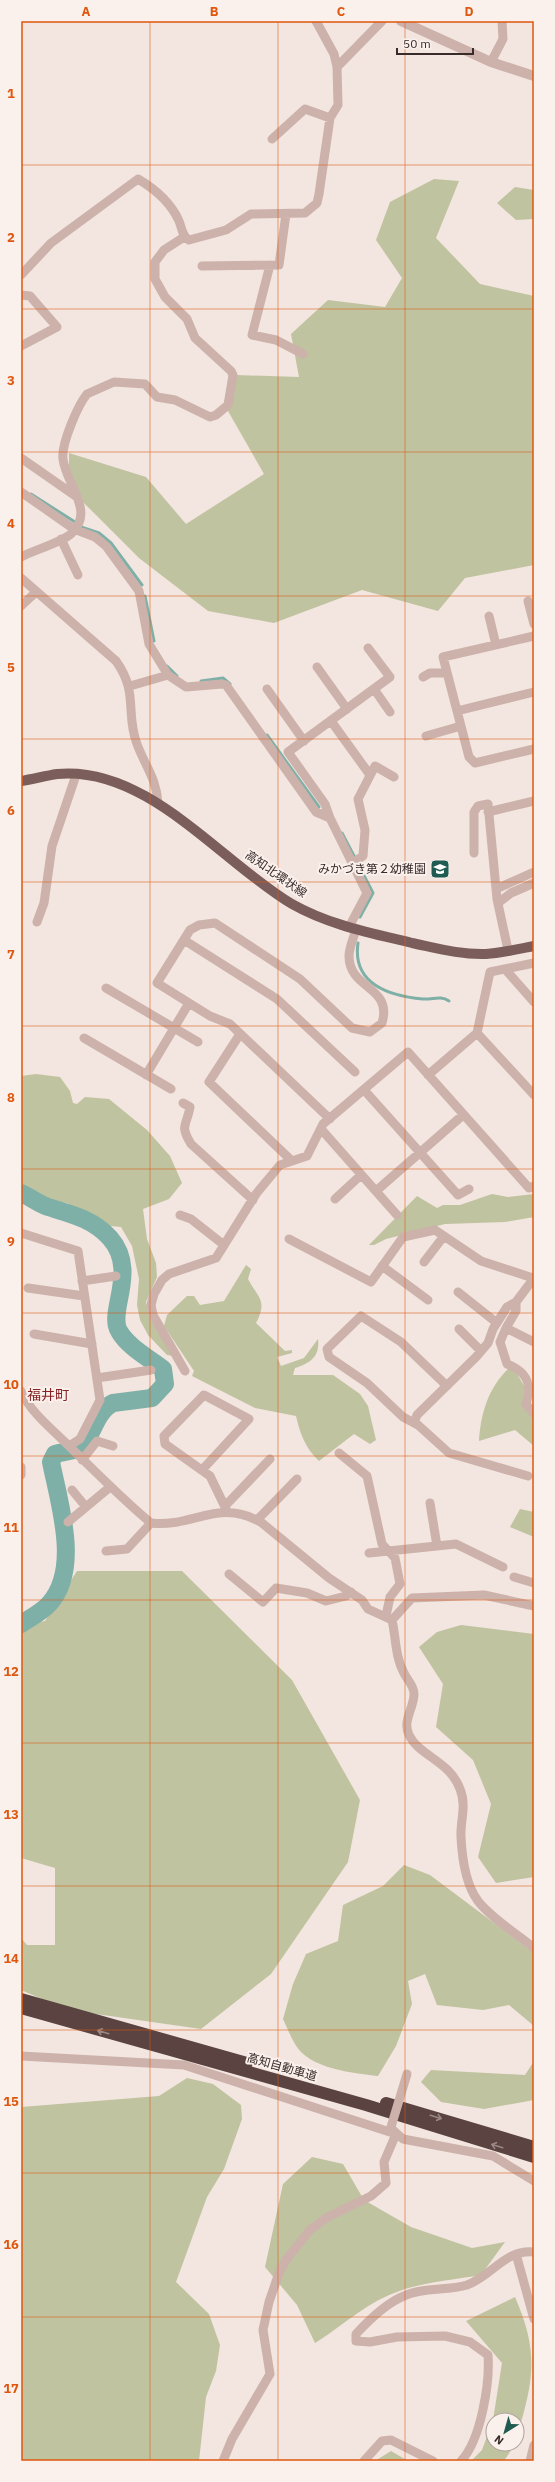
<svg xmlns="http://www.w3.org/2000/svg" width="555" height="2482" viewBox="0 0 555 2482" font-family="'IBM Plex Sans','Noto Sans JP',sans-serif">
<rect width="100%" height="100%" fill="#f3e5df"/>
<path fill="#bfc39f" d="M434,179L459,181L436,238L480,284L534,296V436L532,437L534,439V565L465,578L438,611L362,590L274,623L208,611L139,558L82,501L69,471V453L146,477L186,524L264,474L228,411L236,375L299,377L291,334L328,300L385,307L402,278L376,240L390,202Z
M515,187L534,190V219L516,220L497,203Z
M36,1074L60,1077L70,1091L73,1103L77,1104L85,1097L109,1099L147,1130L170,1156L182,1183L169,1199L143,1209L147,1239L156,1263L157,1277L146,1302L149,1317L174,1356L167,1355L148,1335L140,1320L137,1305L139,1279L132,1246L121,1227L101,1225L67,1203L43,1201L21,1191V1076Z
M492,1194L508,1197L534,1194V1217L505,1222L445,1224L386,1239L374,1245H369L417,1196L437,1208L443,1205H460Z
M246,1265L251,1269L248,1279C258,1298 268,1300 256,1323L285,1351L292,1350V1353L277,1357L281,1366L304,1358L318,1339C320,1356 311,1363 295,1368L293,1375H333L360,1394L368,1406L376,1440L370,1444L354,1434L319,1461C306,1449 300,1434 296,1416L255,1408L192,1376L194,1371L164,1326L167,1315L187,1296H194L200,1305L224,1301Z
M509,1368L517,1374L528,1392L523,1407L534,1420V1446L515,1430L479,1441C481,1413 488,1388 509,1368Z
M520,1509L534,1512V1537L510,1527Z
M77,1571H182L292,1680L360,1800L348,1862L271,1974L201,2029L68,2010L21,1990V1938L27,1945H55V1868L21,1858V1625L45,1621Z
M461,1625L534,1634V1877L496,1883L478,1857L491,1804L473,1760L436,1727L443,1684L419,1647L437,1632Z
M404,1865L430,1875L534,1953V2026L509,2005L483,2010L437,2005L425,1974L408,1981L412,2004L396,2046L378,2076C353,2073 309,2069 295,2044C290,2036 287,2027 283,2019L293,1984L306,1954L338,1941L343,1905L383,1886Z
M534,2061V2100L484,2109L441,2102L421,2082L431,2070L525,2075Z
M187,2078L213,2084L241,2105L242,2119L224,2169L207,2197L176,2282L209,2314L220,2345L216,2371L206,2397L199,2461H21V2107L159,2096Z
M312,2157L343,2164L364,2200L411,2227L472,2248L505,2242L481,2275C453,2280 421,2282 394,2293C365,2304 341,2327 315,2343L297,2305L265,2267L283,2184Z
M515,2297C539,2352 534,2380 517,2436V2420H493L502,2363L466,2321Z
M493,2420V2444H515L504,2461H471L482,2450Z
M391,2451L408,2461H375Z"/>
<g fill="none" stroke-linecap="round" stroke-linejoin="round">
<path stroke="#7eb0a7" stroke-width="3" d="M31,494L75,522
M81,527L99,533L111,543L142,585
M145,596L154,641
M167,666L177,676
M201,681L223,678L230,684
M267,735L319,807
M342,833L354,856
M358,864L373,893L360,917
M358,943C352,984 389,996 423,999C433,1000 440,995 449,1001"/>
<path stroke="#7eb0a7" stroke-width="18" d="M21,1193C30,1197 39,1204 48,1207C71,1214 93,1219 110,1238C139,1271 107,1312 119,1331C128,1347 149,1358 163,1369L165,1384L152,1398L113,1403C94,1412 91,1443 80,1448C73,1451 63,1452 55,1454L51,1462C59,1503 81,1569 49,1604C42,1612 30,1618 21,1624"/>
<path stroke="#ccb2ab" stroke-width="9" d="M316,21L334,54L337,67
M491,62L503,39L502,21
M272,139L305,109L330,118
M270,265L252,335L276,340L303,354
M202,266L279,265L286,214
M21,275L51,243L138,179C155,189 171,203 179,221C182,228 182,236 189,240L226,230L251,214L305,213L317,203L319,194L330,118L338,105L337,67L382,21
M21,295L30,296L57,327L21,346
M21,458L77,497
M21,492L74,529L95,537L106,546L139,591L149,644L168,675L186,687L222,684L226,685L316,812L330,818
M61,539L78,575
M21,557C34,550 60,543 71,534C96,511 66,485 63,459C61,444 78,405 87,394L114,382L145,384L157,397L175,400L210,417L216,415L228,405L233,375L231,371L195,338L187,319L165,297L155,279V262L164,250L184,237
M21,578L116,661C139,693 125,713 137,744C145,766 157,779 158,804
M528,601L534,624
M21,606L36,592
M489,616L496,645
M534,636L443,657L469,757L475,763L534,749
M317,667L347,709
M423,677L430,673H447
M130,686L168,675
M267,689L304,741
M374,689L390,712
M457,711L534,692
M331,721L370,775
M426,736L461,726
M488,812L534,801
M474,853V812L478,806L488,804L497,899L508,950
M352,863L363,856L365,830L358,799L375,766L394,777
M496,889L534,872
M498,903L511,893L534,883
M37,922L44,903L52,846L76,775
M349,927L367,893L330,818L325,804L288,752L390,677L368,648
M184,940L277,999L355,1072
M505,969L534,1002
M106,988L198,1042
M477,1033L534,1095
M240,1034L209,1082L292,1161
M84,1038L171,1089
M146,1075L189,1003
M428,1075L477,1033L490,972L534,963
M365,1091L458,1195L469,1189
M183,1103L190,1107C187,1126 179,1124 191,1144L253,1200
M330,1119L230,1024L210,1016L157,983L190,930L199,925L215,923L300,979L352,1028L370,1032L382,1023C393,986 349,990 349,956C349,948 354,937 356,929
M321,1129L397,1215
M376,1191L463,1115
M335,1199L361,1175
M180,1215L191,1219L224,1245
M21,1233L78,1251L100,1400L80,1439L69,1446
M289,1239L371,1282L403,1237L435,1230L481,1261L533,1278
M424,1262L444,1236
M382,1266L428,1300
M82,1281L116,1276
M28,1288L84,1296
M458,1292L497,1323
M516,1302V1311L506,1328L534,1342
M506,1328L500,1342L507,1364C527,1372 533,1384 526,1404L534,1414
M459,1329L481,1351
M34,1334L92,1344
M185,1371L153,1315L151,1305L154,1294L162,1280L169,1274L216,1258L256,1194L280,1165L307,1156L323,1124L408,1052L529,1188L534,1186
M97,1378L151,1370
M447,1386L401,1342L361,1316L327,1349L329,1357L367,1383L403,1417L418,1425L449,1453L528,1476
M21,1391C31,1413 51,1428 69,1446C96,1472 122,1499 151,1523C193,1528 219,1497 262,1523L329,1578L362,1600L368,1609L392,1620C396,1637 395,1657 404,1673C407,1680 414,1685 414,1694C414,1708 402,1721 409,1735C419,1756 450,1761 460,1789C467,1806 460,1821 461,1837C462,1857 466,1885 478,1901C491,1918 517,1934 534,1948
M414,1423L417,1415L476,1357L488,1343L493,1329L507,1307L516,1302L534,1278
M339,1453L367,1476L382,1544L395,1558L400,1584L390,1597L386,1616
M82,1460L97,1441L113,1446
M21,1467V1475
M202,1470L249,1419L204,1395L164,1436L165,1444L210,1476L227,1511
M72,1490L86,1507
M430,1503L437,1546
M225,1506L270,1459
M257,1520L297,1479
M68,1522L110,1487
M106,1551L127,1549L151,1523
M369,1553L456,1544L503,1567
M229,1574L263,1602L276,1588L307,1593L326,1601L346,1596L351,1592
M514,1577L534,1583
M392,1620L412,1598L484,1595L534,1606
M21,2056L184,2065L396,2134
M393,2130L403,2139L493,2156L534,2181
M516,2254L534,2319
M223,2461L232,2439L270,2374L263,2330L269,2302L279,2273L286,2260L310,2230L326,2218L371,2196L386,2183L384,2162L396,2134
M364,2461L382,2441L391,2440L433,2461
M461,2461C481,2440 490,2383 488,2355L470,2342L445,2336L397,2337L370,2342L356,2341V2334C369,2320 386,2303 404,2296C423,2287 447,2291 467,2285C492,2276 505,2249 534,2252
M530,2461L534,2445"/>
<path stroke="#ccb2ab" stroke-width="10" d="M401,21L491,62L534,76"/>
<path stroke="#7b5e5b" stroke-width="10" d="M21,781C33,779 45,776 57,774C147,765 221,862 292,904C329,925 371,933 412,943C436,948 461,955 486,954C502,953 518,949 534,946"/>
<path stroke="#5a4341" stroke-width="12" d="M21,1999L247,2063
M21,2008L366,2105L534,2157
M386,2103L534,2147"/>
<path stroke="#ccb2ab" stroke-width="9" d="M391,2127L407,2074"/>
</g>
<defs><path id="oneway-shaft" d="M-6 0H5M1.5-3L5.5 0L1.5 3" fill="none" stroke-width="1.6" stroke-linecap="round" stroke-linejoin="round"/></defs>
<g stroke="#9a8885">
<use href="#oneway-shaft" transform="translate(103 2032) rotate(-164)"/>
<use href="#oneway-shaft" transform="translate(436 2117) rotate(17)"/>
<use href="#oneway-shaft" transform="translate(497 2146) rotate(-163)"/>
</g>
<path fill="none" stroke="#df570e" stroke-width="1" stroke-opacity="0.55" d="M150,21V2461M278,21V2461M405,21V2461M21,165H534M21,309H534M21,452H534M21,596H534M21,739H534M21,882H534M21,1026H534M21,1169H534M21,1313H534M21,1456H534M21,1600H534M21,1743H534M21,1886H534M21,2030H534M21,2173H534M21,2317H534"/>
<defs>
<symbol id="school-square" viewBox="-11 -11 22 22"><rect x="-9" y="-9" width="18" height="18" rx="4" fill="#1f5b51" stroke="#faf0ec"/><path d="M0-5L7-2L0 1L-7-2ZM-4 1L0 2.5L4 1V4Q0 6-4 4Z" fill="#fff"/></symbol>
</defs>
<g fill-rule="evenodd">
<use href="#school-square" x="429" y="858" width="22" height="22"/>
</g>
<g text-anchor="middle" stroke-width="4" stroke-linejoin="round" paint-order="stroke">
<g font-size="12" fill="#392b2a" stroke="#faf0ec" text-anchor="end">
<text x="426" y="873">みかづき第２幼稚園</text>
</g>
<g font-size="12" fill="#392b2a" stroke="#faf0ec">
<text transform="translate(276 874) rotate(35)" y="4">高知北環状線</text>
<text transform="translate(282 2067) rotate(16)" y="4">高知自動車道</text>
</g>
<g font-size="14" fill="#892323" stroke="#faf0ec">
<text x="48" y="1400">福井町</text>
</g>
</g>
<rect width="555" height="2482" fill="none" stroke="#faf0ec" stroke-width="44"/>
<g transform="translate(505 2432) rotate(217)"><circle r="19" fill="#faf0ec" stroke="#ada19e"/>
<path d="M0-3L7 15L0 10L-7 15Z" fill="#1f5b51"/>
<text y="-6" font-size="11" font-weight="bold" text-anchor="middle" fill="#392b2a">N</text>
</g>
<path d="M397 48v6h76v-6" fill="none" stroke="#392b2a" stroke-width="2"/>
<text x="403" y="48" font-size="12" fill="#392b2a" stroke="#faf0ec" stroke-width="3" paint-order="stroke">50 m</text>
<rect x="22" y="22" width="511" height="2438" fill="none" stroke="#df570e" stroke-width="1.5"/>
<g font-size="13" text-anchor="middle" font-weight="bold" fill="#df570e">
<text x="86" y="16">A</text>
<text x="214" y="16">B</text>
<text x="341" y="16">C</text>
<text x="469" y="16">D</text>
<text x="11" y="98">1</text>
<text x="11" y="242">2</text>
<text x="11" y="385">3</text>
<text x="11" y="528">4</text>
<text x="11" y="672">5</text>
<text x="11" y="815">6</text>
<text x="11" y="959">7</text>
<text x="11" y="1102">8</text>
<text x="11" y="1246">9</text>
<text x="11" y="1389">10</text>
<text x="11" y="1532">11</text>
<text x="11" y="1676">12</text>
<text x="11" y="1819">13</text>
<text x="11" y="1963">14</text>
<text x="11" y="2106">15</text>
<text x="11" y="2249">16</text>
<text x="11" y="2393">17</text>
</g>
</svg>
